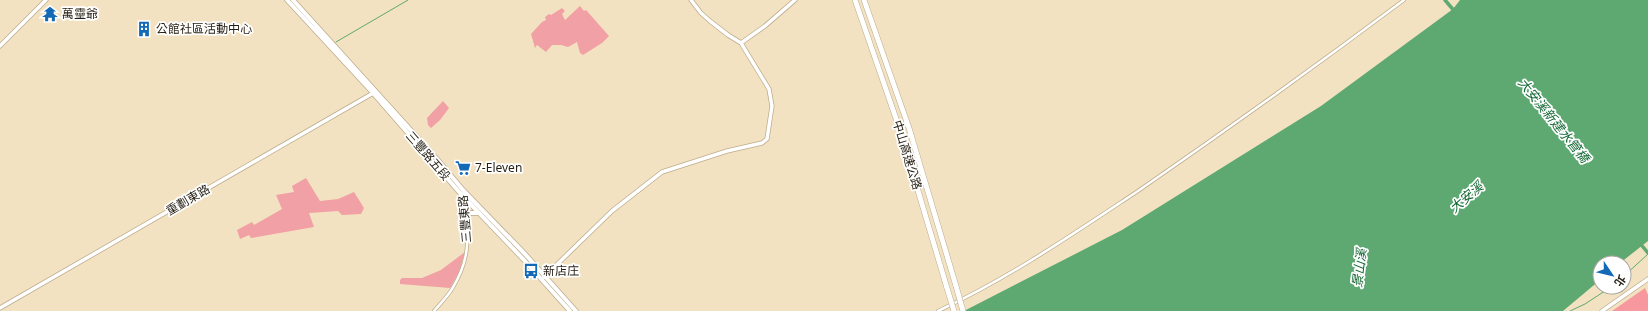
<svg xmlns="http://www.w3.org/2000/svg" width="1648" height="311" viewBox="0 0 1648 311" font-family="'Noto Sans','Noto Sans TC',sans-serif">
<rect width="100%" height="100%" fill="#f3e2c1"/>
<path fill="#f1a0a5" d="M580,6L584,11L586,10L609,36L602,43L583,55L580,53L577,42L568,47L561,45H552L546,52L537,45L535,48L531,34L542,22L546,20L545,17L549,14L551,15L562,8L565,11L562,14L565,20Z
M443,101L449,108L440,120L431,128L428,125L427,118Z
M306,178L320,201L338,199L354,192L364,208L361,214L342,215L338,211L309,213L314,227L251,238L249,235L240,239L237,230L252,222L254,225L282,209L276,195L294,192L292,186Z
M465,252L459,272L450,288L400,284V280L402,278H422L441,270Z"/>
<path fill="#f6989e" d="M1645,288L1648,295V311H1612Z"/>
<path fill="#5da971" d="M1460,0H1648V241L1620,263H1600V280L1563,311H964L1122,230L1321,106L1453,9Z"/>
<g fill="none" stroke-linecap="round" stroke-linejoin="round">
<path stroke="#5da971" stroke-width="1" d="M336,42L408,0
M1624,276L1648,254
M1570,311L1585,304L1611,287"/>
<path stroke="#5da971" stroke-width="3.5" d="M1445,0L1456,13
M1638,241L1648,253"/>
<defs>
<path id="minor" d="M434,311C440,304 447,297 452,289C473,255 469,231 460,194
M938,311C1009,278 1073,234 1138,191C1228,129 1316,66 1404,0"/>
<path id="tertiary" d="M741,43L765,26L795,0
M0,46L46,0
M543,278L612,211L662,172L727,151L762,143L767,139L772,106L769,89L741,43L728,35L710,21L701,13L691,0
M0,308L375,92"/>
<path id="secondary" d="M1602,311L1648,279"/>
<path id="primary" d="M287,0L373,93L460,193L524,260L570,311
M293,0L437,159L463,190L525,254L576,311
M466,216L470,213H478"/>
<path id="motorway" d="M855,0L900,130L947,288
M864,0L909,128L956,286"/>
</defs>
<use href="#minor" stroke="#bcac8d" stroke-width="4"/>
<use href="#tertiary" stroke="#bcac8d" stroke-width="5"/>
<use href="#secondary" stroke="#bcac8d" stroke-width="5"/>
<use href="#primary" stroke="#bcac8d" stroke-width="5.5"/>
<use href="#motorway" stroke="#bcac8d" stroke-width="6"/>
<use href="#minor" stroke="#fff" stroke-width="2.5"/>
<use href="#tertiary" stroke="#fff" stroke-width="3.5"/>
<use href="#secondary" stroke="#fff" stroke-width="3.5"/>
<use href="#primary" stroke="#fff" stroke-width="4"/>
<use href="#motorway" stroke="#fff" stroke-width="5"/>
<defs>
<path id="motorway-bridge" d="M956,286L963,311
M947,288L954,311"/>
</defs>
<use href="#motorway-bridge" stroke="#bcac8d" stroke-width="6" stroke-linecap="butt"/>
<use href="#motorway-bridge" stroke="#fff" stroke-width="5"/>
</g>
<defs>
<symbol id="temple-bare" viewBox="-9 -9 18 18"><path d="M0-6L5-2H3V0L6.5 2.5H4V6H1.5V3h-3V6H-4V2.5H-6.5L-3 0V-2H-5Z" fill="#1469b7" stroke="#fff" stroke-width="2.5" paint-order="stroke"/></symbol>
<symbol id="building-bare" viewBox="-9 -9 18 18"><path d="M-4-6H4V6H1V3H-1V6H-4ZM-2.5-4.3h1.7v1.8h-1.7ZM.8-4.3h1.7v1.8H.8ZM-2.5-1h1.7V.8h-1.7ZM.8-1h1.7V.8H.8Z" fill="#1469b7" stroke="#fff" stroke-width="2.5" paint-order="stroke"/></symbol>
<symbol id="supermarket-bare" viewBox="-9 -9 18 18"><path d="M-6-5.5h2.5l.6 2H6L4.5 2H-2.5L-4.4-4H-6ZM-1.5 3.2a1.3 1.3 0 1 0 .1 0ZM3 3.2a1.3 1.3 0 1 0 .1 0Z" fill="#1469b7" stroke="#fff" stroke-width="2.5" paint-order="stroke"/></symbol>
<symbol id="bus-bare" viewBox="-9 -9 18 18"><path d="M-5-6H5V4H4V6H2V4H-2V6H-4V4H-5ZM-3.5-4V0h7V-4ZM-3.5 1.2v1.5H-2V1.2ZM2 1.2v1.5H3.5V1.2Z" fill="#1469b7" stroke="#fff" stroke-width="2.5" paint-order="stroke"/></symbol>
</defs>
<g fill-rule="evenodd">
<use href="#temple-bare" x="39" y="3" width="22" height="22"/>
<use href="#building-bare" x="133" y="18" width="22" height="22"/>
<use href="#supermarket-bare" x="452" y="157" width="22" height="22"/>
<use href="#bus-bare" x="520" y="260" width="22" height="22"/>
</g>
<g text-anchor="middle" stroke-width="3.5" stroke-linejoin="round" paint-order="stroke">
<g font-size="12" fill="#251f13" stroke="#fff" text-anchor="start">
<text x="62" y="18">萬𤫊爺</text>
<text x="156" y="33">公館社區活動中心</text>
<text x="475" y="172">7-Eleven</text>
<text x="543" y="275">新店庄</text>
</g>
<g font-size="12" fill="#251f13" stroke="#fff">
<text transform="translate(907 155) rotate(73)" y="4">中山高速公路</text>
<text transform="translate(428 156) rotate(49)" y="4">三豐路五段</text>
<text transform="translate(188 200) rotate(-30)" y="4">重劃東路</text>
<text transform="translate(465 219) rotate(-95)" y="4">三豐東路</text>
</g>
<g font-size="13" font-style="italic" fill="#136833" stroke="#fff">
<text transform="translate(1554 120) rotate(51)" y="5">大安溪新建水管橋</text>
<text transform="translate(1466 197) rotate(-41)" y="5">大安溪</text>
<text transform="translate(1359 268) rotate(-83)" y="5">景山溪</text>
</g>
</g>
<g transform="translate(1612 275) rotate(125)"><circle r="19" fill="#ffffff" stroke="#a8a5a1"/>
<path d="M0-3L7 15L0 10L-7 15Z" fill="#1469b7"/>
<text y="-6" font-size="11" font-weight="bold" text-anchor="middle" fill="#251f13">北</text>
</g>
</svg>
